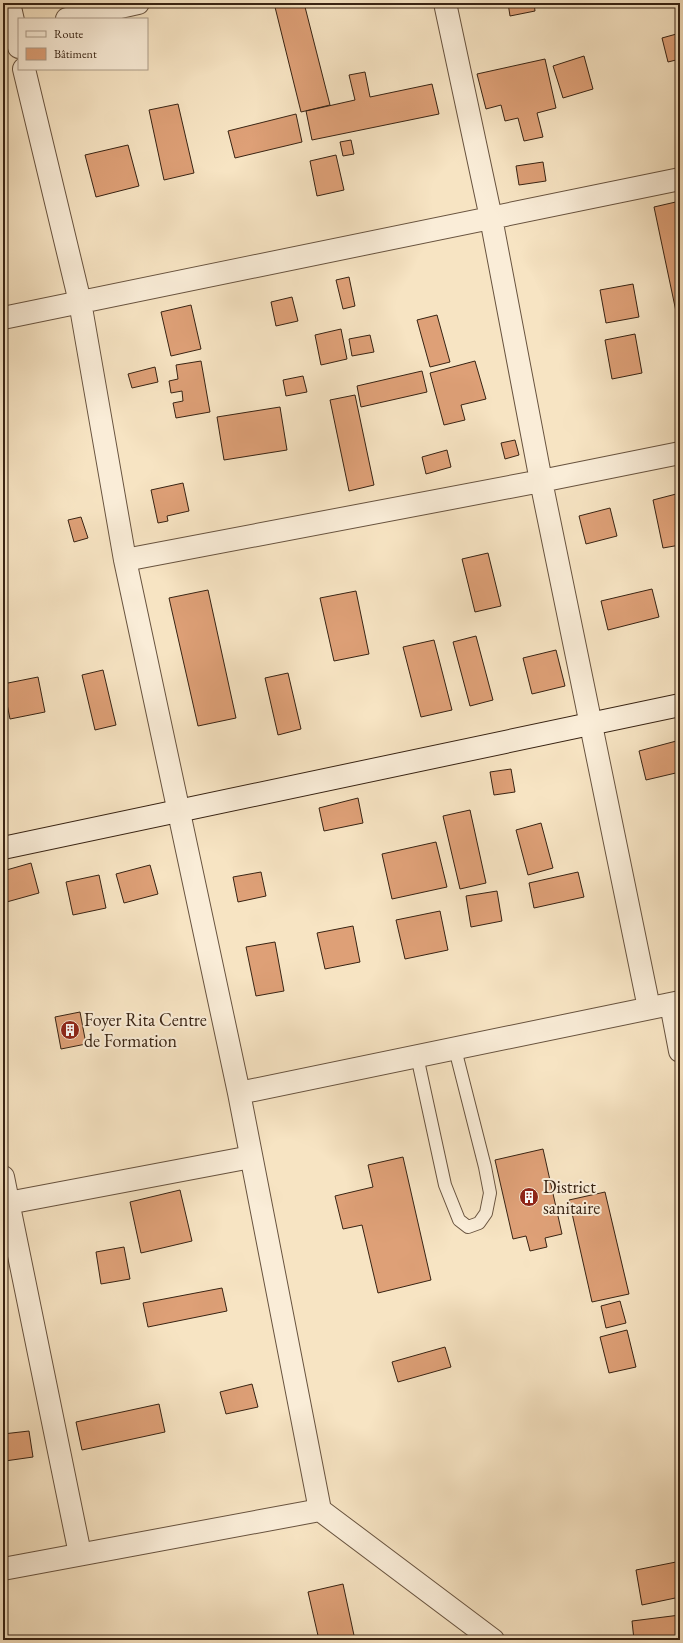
<svg xmlns="http://www.w3.org/2000/svg" width="683" height="1643" viewBox="0 0 683 1643" font-family="'EB Garamond',serif">
<rect width="100%" height="100%" fill="#f7e4c3"/>
<filter id="stains"><feTurbulence type="fractalNoise" baseFrequency=".005" numOctaves="4"/><feColorMatrix values="0 0 0 0 .2 0 0 0 0 .09 0 0 0 0 .02 0 0 0 .5 -.17"/></filter>
<radialGradient id="worn" r=".72"><stop offset=".6" stop-color="#630" stop-opacity="0"/><stop offset="1" stop-color="#630" stop-opacity=".3"/></radialGradient>
<path fill="#dea077" stroke="#382313" d="M274,3H304L330,105L301,112Z
M508,3H534L535,11L510,16Z
M680,33V59L668,62L662,38Z
M584,56L593,89L563,98L553,66Z
M545,59L556,108L537,113L543,137L524,141L518,118L505,121L501,105L486,109L477,74Z
M365,72L370,97L432,84L439,114L312,140L306,111L355,100L349,75Z
M178,104L194,173L164,180L149,110Z
M296,114L302,142L235,158L228,131Z
M351,140L354,154L343,156L340,142Z
M128,145L139,186L96,197L85,155Z
M336,155L344,190L317,196L310,161Z
M543,162L546,181L519,185L516,166Z
M680,201V321H678L654,207Z
M349,277L355,306L343,309L336,280Z
M633,284L639,317L606,323L600,290Z
M292,297L298,321L276,326L271,302Z
M191,305L201,349L171,356L161,312Z
M437,315L450,362L430,367L417,320Z
M341,329L347,359L321,365L315,335Z
M635,334L642,373L612,379L605,340Z
M370,335L374,352L352,356L349,339Z
M201,361L210,412L176,418L173,403L183,401L182,391L171,393L169,381L178,379L176,365Z
M475,361L486,399L461,405L465,420L444,425L430,373Z
M155,367L158,382L132,388L128,374Z
M422,371L427,392L361,407L357,386Z
M303,376L307,392L286,396L283,380Z
M355,395L374,485L349,491L330,400Z
M280,407L287,450L224,460L217,417Z
M515,440L519,455L505,459L501,443Z
M447,450L451,467L426,474L422,457Z
M183,483L189,511L167,516L168,521L158,523L151,490Z
M680,493V545L663,548L653,500Z
M610,508L617,536L586,544L579,516Z
M81,517L88,538L74,542L68,520Z
M488,553L501,606L475,612L462,559Z
M652,589L659,617L608,630L601,601Z
M208,590L236,718L198,726L169,598Z
M356,591L369,654L334,661L320,598Z
M476,636L493,700L470,706L453,642Z
M434,640L452,710L421,717L403,647Z
M556,650L565,686L532,694L523,658Z
M103,670L116,725L95,730L82,675Z
M288,673L301,729L278,735L265,678Z
M38,677L45,712L10,719L3,684Z
M680,740V772L646,780L639,751Z
M511,769L515,792L494,795L490,772Z
M358,798L363,823L324,831L319,808Z
M470,810L486,883L460,889L443,816Z
M541,823L553,868L528,875L516,830Z
M436,842L447,887L392,899L382,854Z
M31,863L39,893L3,903V871Z
M150,865L158,894L124,903L116,874Z
M261,872L266,896L238,902L233,877Z
M578,872L584,897L534,908L529,883Z
M99,875L106,908L73,915L66,882Z
M497,891L502,921L471,927L466,896Z
M440,911L448,950L405,959L396,920Z
M353,926L360,962L325,969L317,933Z
M275,942L284,991L256,996L246,947Z
M80,1012L86,1044L61,1049L55,1017Z
M543,1149L562,1234L545,1238L547,1247L530,1251L526,1236L513,1239L495,1160Z
M403,1157L431,1280L378,1293L362,1225L343,1229L335,1196L373,1187L368,1165Z
M180,1190L192,1241L141,1253L130,1202Z
M605,1192L629,1294L592,1302L569,1200Z
M124,1247L130,1279L101,1284L96,1252Z
M222,1288L227,1311L148,1327L143,1303Z
M620,1301L626,1323L606,1328L601,1306Z
M627,1330L636,1367L609,1373L600,1337Z
M445,1347L451,1367L398,1382L392,1362Z
M252,1384L258,1407L226,1414L220,1392Z
M159,1404L165,1432L82,1450L76,1422Z
M29,1431L33,1457L5,1461L3,1434Z
M676,1562L680,1580V1597L642,1605L636,1570Z
M343,1584L355,1640H319L308,1592Z
M680,1615V1640H634L632,1621Z"/>
<g fill="none" stroke-linecap="round" stroke-linejoin="round">
<defs>
<path id="service" d="M417,1056L445,1185L459,1220L468,1227L479,1223L486,1213L490,1193L485,1167L455,1049"/>
<path id="minor" d="M9,3L19,47
M445,3L491,218L541,481L649,1008
M67,19L138,3
M24,69L80,302L125,560L239,1093L320,1510
M3,318L680,179
M125,560L541,481L680,453
M671,1004L680,1051
M239,1093L680,1002
M3,1177L80,1554
M8,1203L251,1157
M3,1569L320,1510L493,1640"/>
<path id="secondary" d="M3,848L680,705"/>
</defs>
<use href="#service" stroke="#68533f" stroke-width="14"/>
<use href="#minor" stroke="#68533f" stroke-width="24"/>
<use href="#secondary" stroke="#382313" stroke-width="24"/>
<use href="#service" stroke="#faedd8" stroke-width="12"/>
<use href="#minor" stroke="#faedd8" stroke-width="22"/>
<use href="#secondary" stroke="#faedd8" stroke-width="22"/>
</g>
<defs>
<symbol id="building-disc" viewBox="-11 -11 22 22"><circle r="9.5" fill="#8f2418" stroke="#faedd8"/><path d="M-4-6H4V6H1V3H-1V6H-4ZM-2.5-4.3h1.7v1.8h-1.7ZM.8-4.3h1.7v1.8H.8ZM-2.5-1h1.7V.8h-1.7ZM.8-1h1.7V.8H.8Z" fill="#fff"/></symbol>
</defs>
<g fill-rule="evenodd">
<use href="#building-disc" x="59" y="1019" width="22" height="22"/>
<use href="#building-disc" x="518" y="1186" width="22" height="22"/>
</g>
<g text-anchor="middle" stroke-width="4" stroke-linejoin="round" paint-order="stroke">
<g font-size="18" fill="#382313" stroke="#faedd8" text-anchor="start">
<text x="84" y="1026">Foyer Rita Centre<tspan x="84" dy="21">de Formation</tspan></text>
<text x="543" y="1193">District<tspan x="543" dy="21">sanitaire</tspan></text>
</g>
</g>
<rect width="683" height="1643" fill="none" stroke="#f7e4c3" stroke-width="16"/>
<rect x="4" y="4" width="675" height="1635" fill="none" stroke="#382313" stroke-width="2"/>
<rect x="8" y="8" width="667" height="1627" fill="none" stroke="#382313"/>
<rect x="18" y="18" width="130" height="52" fill="#faedd8" stroke="#ac9c89"/>
<rect x="26" y="31" width="20" height="6" fill="#faedd8" stroke="#ac9c89"/>
<text x="54" y="38" font-size="12" fill="#382313">Route</text>
<rect x="26" y="48" width="20" height="12" fill="#dea077" stroke="#ac9c89"/>
<text x="54" y="58" font-size="12" fill="#382313">Bâtiment</text>
<rect width="100%" height="100%" filter="url(#stains)"/>
<rect width="100%" height="100%" fill="url(#worn)"/>
</svg>
